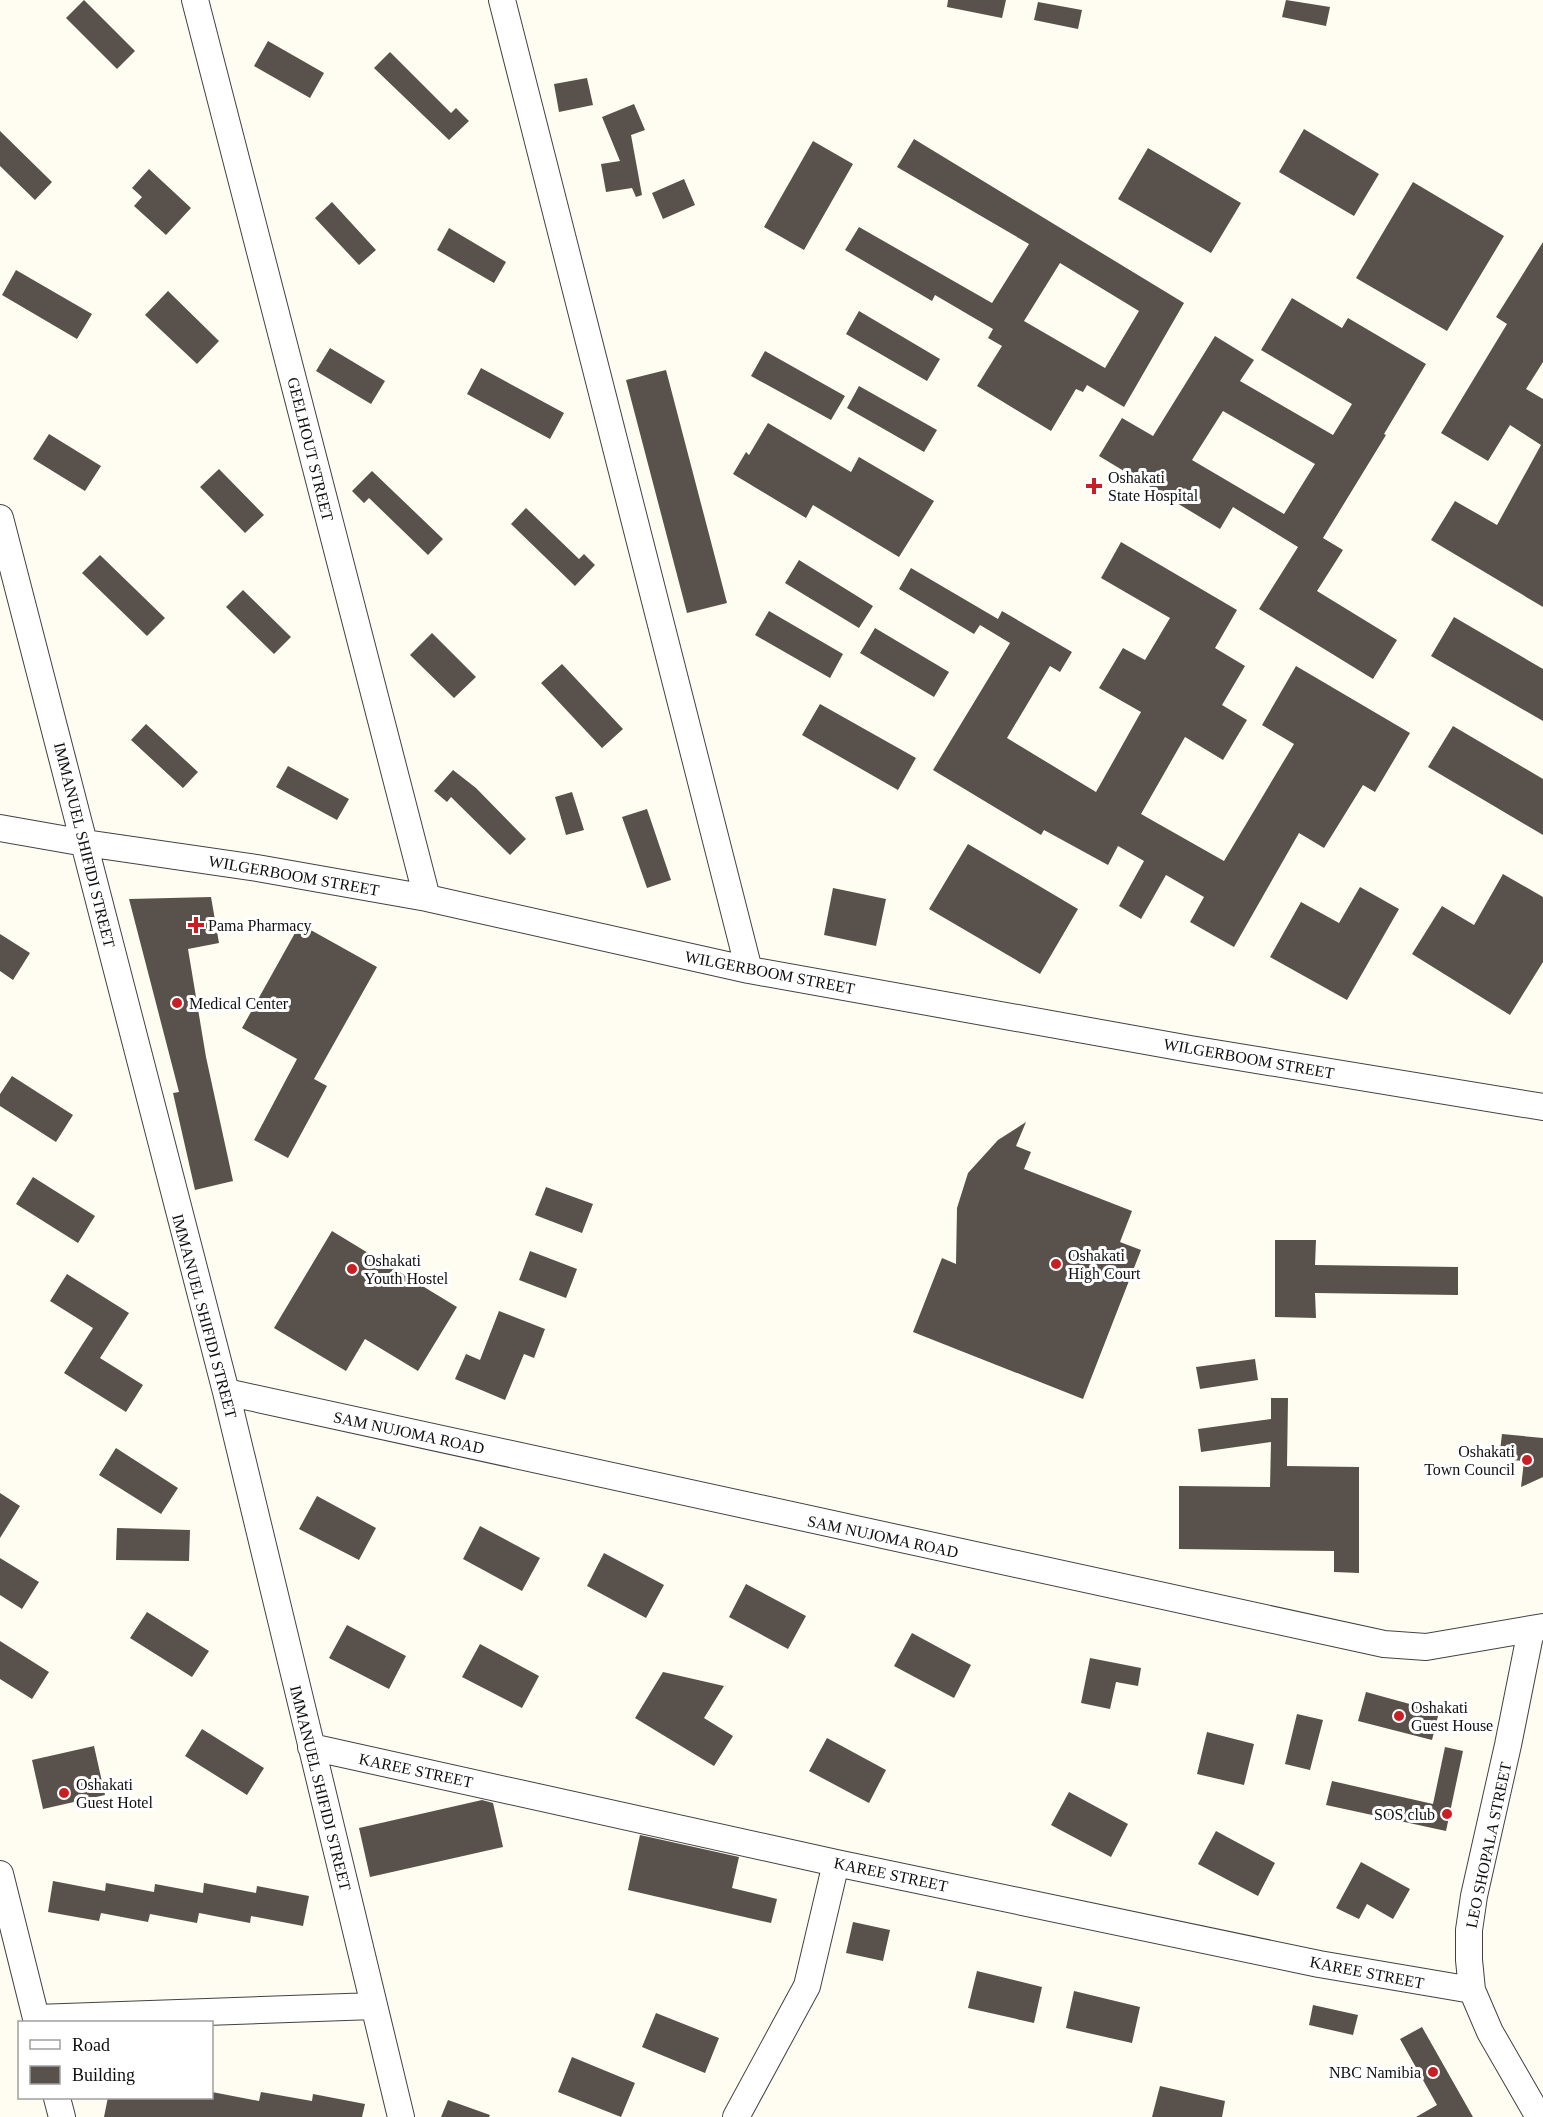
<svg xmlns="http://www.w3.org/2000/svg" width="1543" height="2117" viewBox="0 0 1543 2117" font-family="Georgia,serif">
<rect width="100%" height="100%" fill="#fffdf2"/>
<path fill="#59514b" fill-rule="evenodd" d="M84,0L135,51L117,69L66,18Z
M948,0H1006L1002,18L947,7Z
M1286,0L1330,7L1326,26L1282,17Z
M1038,2L1082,10L1078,29L1034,20Z
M268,41L324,73L310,98L254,66Z
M390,52L451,113L456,108L469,121L449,140L374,68Z
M587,78L593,105L559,112L554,84Z
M634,104L645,130L631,135L642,195L636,197L632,188L606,192L601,164L620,161L602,117Z
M1304,129L1379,174L1354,216L1279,172Z
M0,131L52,182L35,200L0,166Z
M914,139L1184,303L1124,407L1087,385L1083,392L1076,389L1051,431L977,386L1002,346L988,338L993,329L935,295L932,301L845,250L859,227L992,303L1029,244L897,167ZM1060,263L1139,311L1105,368L1024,321Z
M813,141L853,164L804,250L764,227Z
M1148,148L1241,203L1211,253L1118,199Z
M149,169L191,208L166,235L134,206L142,197L132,188Z
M684,179L695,205L663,219L652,193Z
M1413,182L1504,236L1447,331L1356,278Z
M332,202L376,250L359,265L315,218Z
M449,228L506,262L494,283L437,250Z
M1543,242V362L1526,389L1543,399V607L1431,540L1455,501L1497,525L1541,445L1510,425L1488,461L1441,433L1507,324L1496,317Z
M16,270L92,314L77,339L2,295Z
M168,291L219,341L197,364L145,315Z
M1292,298L1342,328L1348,318L1426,364L1384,434L1386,435L1323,538L1343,550L1317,591L1397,640L1373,679L1259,609L1298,547L1233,507L1220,529L1099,456L1122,418L1153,436L1215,336L1254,360L1240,381L1333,435L1352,404L1261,350ZM1223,411L1315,464L1284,514L1192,460Z
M859,311L940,359L927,381L846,334Z
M330,348L385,381L371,404L316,371Z
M765,351L845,396L831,420L751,376Z
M481,368L564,413L550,439L467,394Z
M666,370L727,603L687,613L626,380Z
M859,386L937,430L924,452L847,408Z
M768,423L851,472L859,457L934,501L899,557L813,505L806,518L733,474L746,452L749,455Z
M49,434L101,466L85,491L33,459Z
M219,469L264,515L245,533L200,487Z
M372,471L443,539L428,555L369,498L364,503L352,491Z
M526,508L579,559L584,554L595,565L575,586L511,524Z
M1121,542L1237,610L1215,648L1245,666L1222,705L1247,720L1223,760L1185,737L1141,814L1224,861L1294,744L1262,725L1296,666L1410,733L1375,792L1363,785L1324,848L1299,833L1234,947L1190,922L1204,897L1166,875L1141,919L1119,906L1144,861L1118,846L1108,865L1044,830L1041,835L933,770L1010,643L980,625L974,634L899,589L911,568L998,619L1002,611L1072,652L1060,672L1050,666L1007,738L1096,792L1141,712L1099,688L1123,648L1145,660L1170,618L1101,578Z
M100,555L165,618L147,636L82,573Z
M799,560L873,606L859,628L785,583Z
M243,590L291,637L274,654L226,607Z
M769,611L843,654L830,678L755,635Z
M1454,617L1543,669V721L1431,656Z
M875,628L949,672L934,697L860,653Z
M432,633L476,677L454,698L410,655Z
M562,664L623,729L602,748L541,683Z
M820,704L916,758L898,790L802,735Z
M146,724L198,772L183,788L131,740Z
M1453,726L1543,779V835L1428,767Z
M288,766L349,799L337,820L276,787Z
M453,770L476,788L526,839L510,855L451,797L447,802L434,791Z
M572,792L584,830L566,835L555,797Z
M647,809L671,880L647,888L622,817Z
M968,844L1078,909L1040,974L929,909Z
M1503,874L1543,897V962L1510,1015L1412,954L1442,906L1474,925Z
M1360,887L1399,909L1347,1000L1270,957L1301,902L1339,923Z
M833,888L886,899L876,946L824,935Z
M211,897L219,943L188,949L206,1057L233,1181L195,1190L173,1093L179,1092L129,899Z
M300,924L377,967L314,1079L327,1086L288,1158L254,1140L297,1059L242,1028Z
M0,934L30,953L13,980L0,971Z
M12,1076L73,1115L56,1142L0,1106V1094Z
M1026,1122L1016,1146L1031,1152L1024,1169L1132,1211L1120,1242L1141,1250L1083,1399L913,1332L942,1258L956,1264L957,1208L968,1173L998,1140Z
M33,1177L95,1216L78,1243L16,1204Z
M546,1187L593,1204L582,1233L535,1215Z
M332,1231L457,1307L418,1371L365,1339L346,1371L274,1328Z
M1275,1240H1316L1315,1265L1458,1267V1295L1315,1293L1316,1318L1275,1317Z
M530,1251L577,1269L566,1298L519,1280Z
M67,1274L129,1313L100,1358L143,1385L126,1412L64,1373L93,1328L50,1301Z
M499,1311L545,1329L534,1358L524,1354L505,1400L455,1379L466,1354L480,1360Z
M1255,1359L1258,1380L1200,1389L1196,1367Z
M1271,1398H1288L1287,1466L1359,1467V1573L1334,1572V1551L1179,1549V1486L1270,1487L1271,1442L1201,1452L1198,1429L1271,1419Z
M1502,1434L1543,1438V1477L1521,1487L1524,1461L1499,1459Z
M116,1448L178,1488L161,1514L99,1475Z
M0,1493L20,1506L0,1538Z
M317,1496L376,1528L359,1560L299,1529Z
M480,1526L540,1558L522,1591L463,1559Z
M117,1528L190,1530L189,1561L116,1560Z
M604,1553L664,1585L646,1618L587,1586Z
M0,1558L39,1582L22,1609L0,1595Z
M746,1584L806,1616L788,1649L729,1617Z
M147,1612L209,1651L192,1677L130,1638Z
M347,1625L406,1656L389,1689L329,1658Z
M912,1633L971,1665L954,1698L894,1666Z
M0,1641L49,1672L32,1699L0,1679Z
M480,1644L539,1676L522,1708L462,1677Z
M1090,1658L1141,1668L1138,1686L1116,1682L1110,1709L1081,1703Z
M663,1672L724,1686L704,1718L733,1736L714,1766L635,1718Z
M1366,1692L1439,1712L1432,1740L1358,1721Z
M1297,1714L1323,1720L1310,1770L1285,1764Z
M202,1729L264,1768L247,1795L185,1756Z
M1207,1732L1254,1744L1244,1785L1197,1774Z
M827,1738L886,1770L869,1803L809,1771Z
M94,1746L105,1795L43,1809L32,1760Z
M1445,1747L1463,1751L1446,1831L1326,1805L1332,1781L1433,1804Z
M1069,1792L1128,1824L1111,1857L1051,1825Z
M482,1800L493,1803L503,1847L370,1877L359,1828Z
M1216,1831L1275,1863L1258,1896L1198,1864Z
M640,1835L739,1857L732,1888L777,1899L771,1923L628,1890Z
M1361,1862L1410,1889L1393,1919L1367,1904L1359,1919L1336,1908Z
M53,1881L105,1891L106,1883L154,1892L155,1884L203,1893L204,1883L256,1893L257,1886L309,1896L303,1926L251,1916L250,1923L199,1913L197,1923L150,1914L148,1922L101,1913L99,1921L48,1912Z
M853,1922L890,1930L883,1961L846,1953Z
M977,1971L1042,1987L1034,2023L968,2008Z
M1074,1991L1140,2007L1132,2043L1066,2028Z
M1313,2005L1358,2015L1353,2035L1309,2025Z
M656,2013L719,2038L705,2073L642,2047Z
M1422,2027L1473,2117H1416L1437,2105L1400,2039Z
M572,2057L635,2083L621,2117L558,2092Z
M1160,2086L1225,2101L1222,2117H1152Z
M212,2092L259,2101L261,2092L312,2101L313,2094L365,2104L362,2117H104L108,2097H212Z
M448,2100L490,2115L489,2117H441Z"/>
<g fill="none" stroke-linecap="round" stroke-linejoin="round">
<defs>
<path id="minor" d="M195,0L427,898
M502,0L749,970
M0,518L226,1392L401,2117
M0,828L85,843L257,868L427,898L749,970L1190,1049L1543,1107
M226,1392L1384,1644L1426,1647L1543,1627
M1531,1630L1508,1745L1474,1896L1469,1930V1960L1472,1990L1490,2032L1539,2117
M311,1747L836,1863L1319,1964L1472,1990
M0,1874L37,2022
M36,2018L374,2006
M57,2098L62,2117
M736,2117L807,1986L836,1863"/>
</defs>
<use href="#minor" stroke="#424242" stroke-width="28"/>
<use href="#minor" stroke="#fff" stroke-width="26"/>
</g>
<g fill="#c71f23" stroke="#fff" stroke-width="2">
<path d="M1091 477h6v6h6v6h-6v6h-6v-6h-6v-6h6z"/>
<path d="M193 916h6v6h6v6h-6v6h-6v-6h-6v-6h6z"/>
<circle cx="177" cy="1003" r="6"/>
<circle cx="1056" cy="1264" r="6"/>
<circle cx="352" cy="1269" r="6"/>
<circle cx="1527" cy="1460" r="6"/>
<circle cx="1399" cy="1716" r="6"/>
<circle cx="64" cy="1793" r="6"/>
<circle cx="1447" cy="1814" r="6"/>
<circle cx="1433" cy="2072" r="6"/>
</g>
<g text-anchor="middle" stroke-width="6" stroke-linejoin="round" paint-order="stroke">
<g font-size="16" fill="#0f0f0f" stroke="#fff">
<text transform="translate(311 449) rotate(76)" y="6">GEELHOUT STREET</text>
<text transform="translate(85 845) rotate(76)" y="6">IMMANUEL SHIFIDI STREET</text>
<text transform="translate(294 875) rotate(10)" y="6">WILGERBOOM STREET</text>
<text transform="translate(770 972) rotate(11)" y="6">WILGERBOOM STREET</text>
<text transform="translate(1249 1058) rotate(10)" y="6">WILGERBOOM STREET</text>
<text transform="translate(205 1316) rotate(75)" y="6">IMMANUEL SHIFIDI STREET</text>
<text transform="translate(409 1432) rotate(12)" y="6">SAM NUJOMA ROAD</text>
<text transform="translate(883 1536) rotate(12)" y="6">SAM NUJOMA ROAD</text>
<text transform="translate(416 1770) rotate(12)" y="6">KAREE STREET</text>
<text transform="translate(321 1788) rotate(76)" y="6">IMMANUEL SHIFIDI STREET</text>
<text transform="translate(1488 1845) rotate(-78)" y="6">LEO SHOPALA STREET</text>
<text transform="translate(891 1874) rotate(12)" y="6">KAREE STREET</text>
<text transform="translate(1367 1972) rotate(11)" y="6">KAREE STREET</text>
</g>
<g font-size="16" fill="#0f0f0f" stroke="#fff" text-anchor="start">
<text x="1108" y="483">Oshakati<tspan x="1108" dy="18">State Hospital</tspan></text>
<text x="208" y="931">Pama Pharmacy</text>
<text x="189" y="1009">Medical Center</text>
<text x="1068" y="1261">Oshakati<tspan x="1068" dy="18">High Court</tspan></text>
<text x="364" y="1266">Oshakati<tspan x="364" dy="18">Youth Hostel</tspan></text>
<text x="1515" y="1457" text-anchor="end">Oshakati<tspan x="1515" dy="18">Town Council</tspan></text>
<text x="1411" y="1713">Oshakati<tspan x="1411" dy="18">Guest House</tspan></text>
<text x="76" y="1790">Oshakati<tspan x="76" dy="18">Guest Hotel</tspan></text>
<text x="1435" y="1820" text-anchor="end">SOS club</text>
<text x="1421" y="2078" text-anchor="end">NBC Namibia</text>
</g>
</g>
<rect x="18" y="2021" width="195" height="78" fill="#ffffff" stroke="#9f9f9f" stroke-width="1.5"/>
<rect x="30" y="2040" width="30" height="9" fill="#ffffff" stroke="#9f9f9f" stroke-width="1.5"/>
<text x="72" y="2051" font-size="18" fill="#0f0f0f">Road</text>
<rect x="30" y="2066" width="30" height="18" fill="#59514b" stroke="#9f9f9f" stroke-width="1.5"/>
<text x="72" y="2081" font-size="18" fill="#0f0f0f">Building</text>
</svg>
